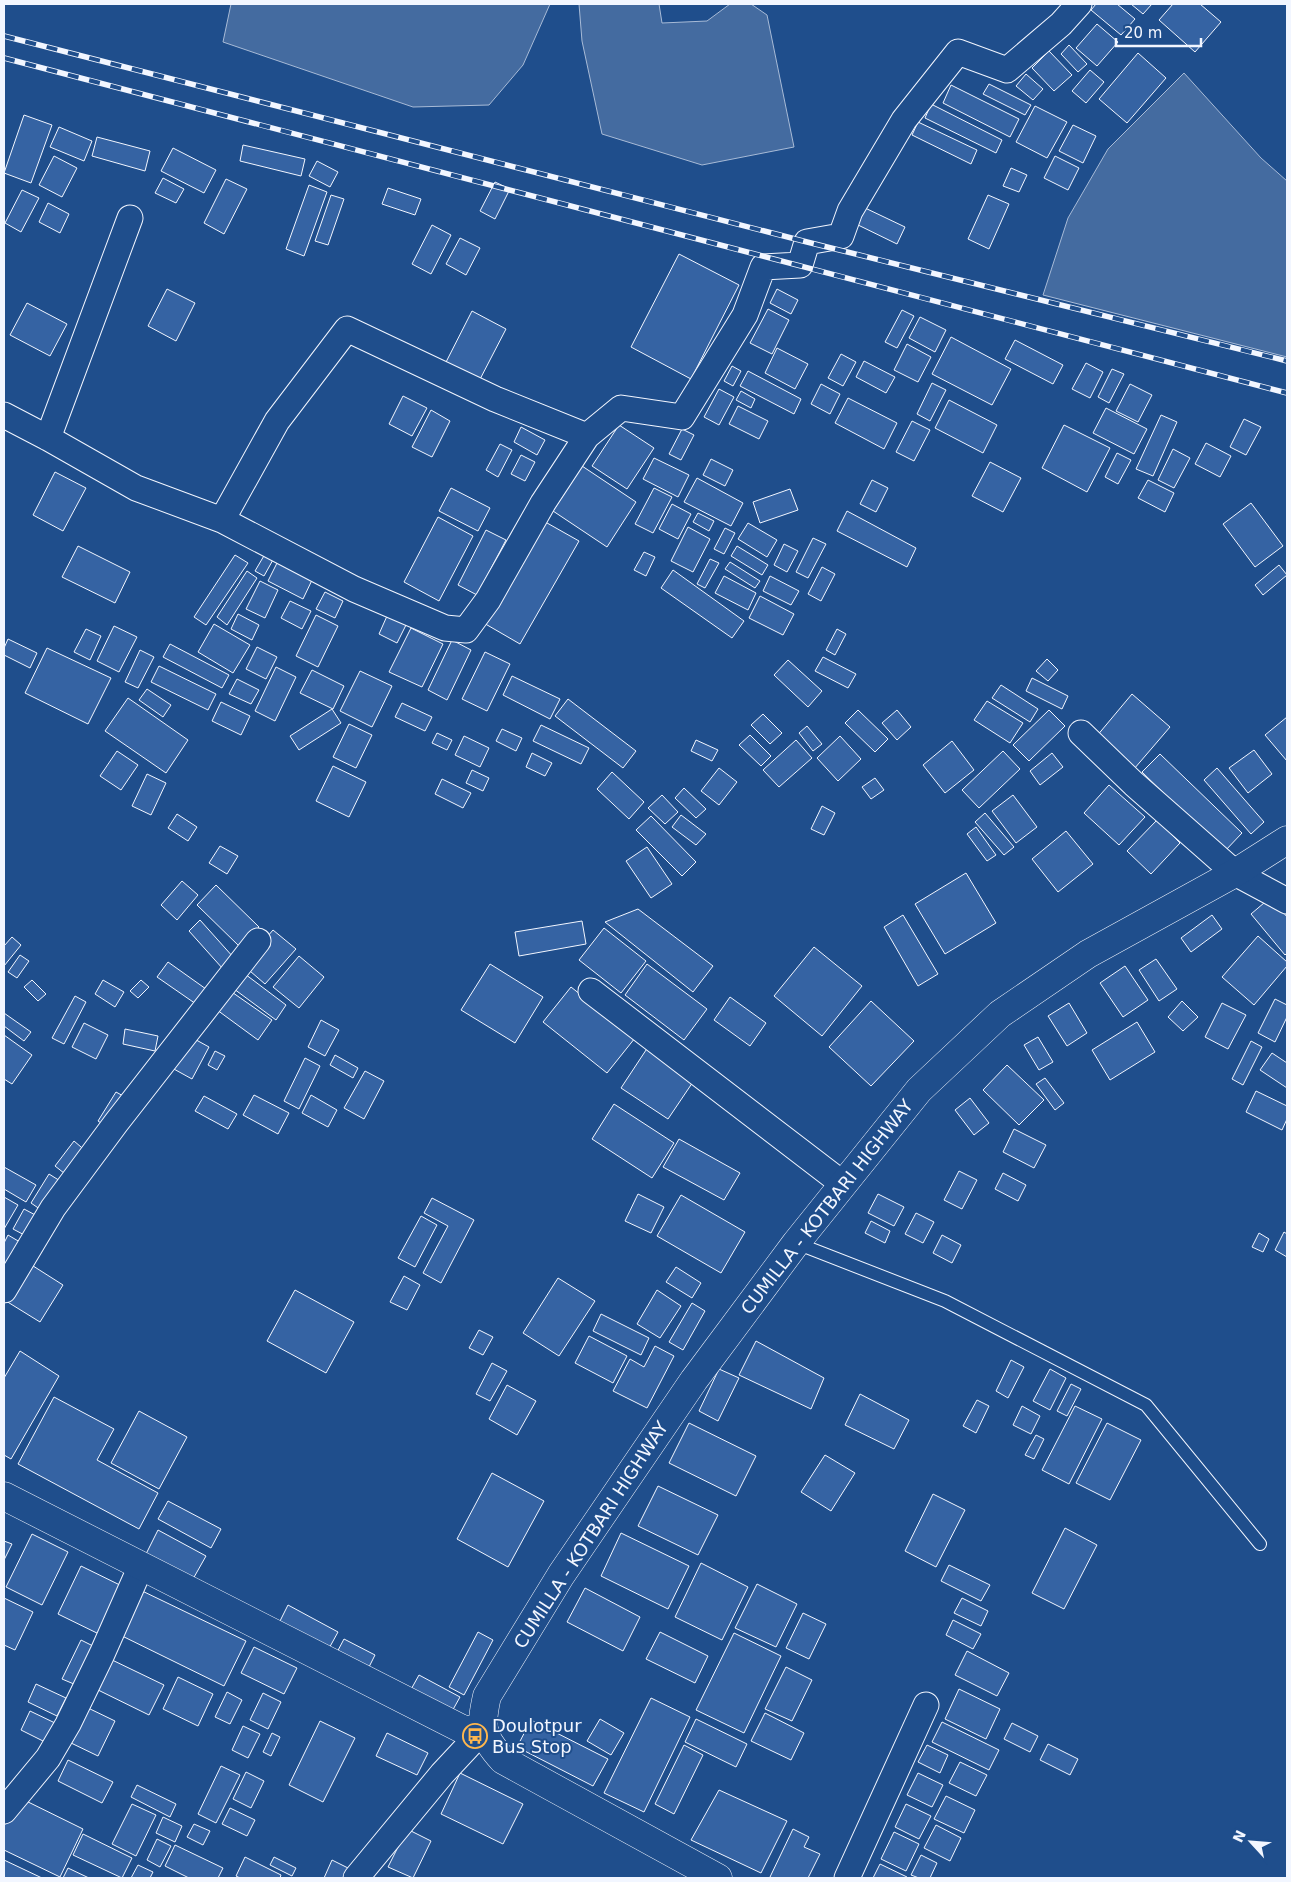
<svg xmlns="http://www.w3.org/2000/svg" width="1291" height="1882" viewBox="0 0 1291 1882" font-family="'DejaVu Sans',sans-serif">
<rect width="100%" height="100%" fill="#1f4e8c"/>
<path fill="#446ba0" stroke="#a8bbd7" d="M231,4H550L523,65L489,105L413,107L223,42Z
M579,4H659L662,23L707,21L730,4H751L767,15L794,147L702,165L602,134L582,41Z
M1184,73L1261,158L1287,181V357L1043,295L1068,218L1108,149Z"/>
<path fill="#3563a3" stroke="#f2f6ff" d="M1096,4H1117L1135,19L1121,35L1091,10Z
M1131,4H1152L1143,14Z
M1173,4H1200L1221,22L1195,52L1159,20Z
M1097,24L1118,42L1097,66L1076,48Z
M1069,45L1087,64L1078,72L1061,54Z
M1049,51L1072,75L1054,91L1032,68Z
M1138,53L1166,78L1127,123L1099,99Z
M1090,70L1104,82L1086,103L1072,91Z
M1026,74L1043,89L1033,100L1016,86Z
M989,84L1031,105L1025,115L983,94Z
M951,85L1019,119L1010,137L943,103Z
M931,104L1002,140L996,153L925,118Z
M1035,106L1067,122L1047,158L1016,142Z
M24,115L52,125L31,183L4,173Z
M918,122L977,150L971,164L912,135Z
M1073,125L1096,136L1083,163L1059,151Z
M59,127L92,141L84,161L50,147Z
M97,137L150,151L145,171L92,156Z
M243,145L305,159L301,176L240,161Z
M173,148L216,170L204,193L161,171Z
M54,156L77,168L62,197L39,185Z
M1055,156L1079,168L1068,190L1044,178Z
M317,161L338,172L330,187L309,176Z
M1011,168L1027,175L1019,192L1003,186Z
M163,178L184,189L176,203L155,193Z
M226,179L247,189L224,234L204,223Z
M495,182L510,189L495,219L480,211Z
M309,185L327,192L304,256L286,249Z
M388,188L421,199L415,215L382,204Z
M22,190L39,198L21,232L5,223Z
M331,195L344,199L328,245L315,241Z
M988,195L1009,204L989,249L968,239Z
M48,203L69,214L60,233L39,222Z
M863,207L905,227L897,244L854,223Z
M432,225L451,235L431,274L412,264Z
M460,238L480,248L466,275L446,264Z
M679,254L739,285L691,379L631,347Z
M167,289L195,303L176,341L148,326Z
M777,289L798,300L791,314L770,303Z
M27,303L67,324L50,356L10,335Z
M768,309L789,320L772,354L750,343Z
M902,310L914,316L897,348L885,342Z
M472,311L506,329L477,385L443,368Z
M920,317L946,330L935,352L909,338Z
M951,337L1011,369L992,405L932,374Z
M1015,340L1063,365L1053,384L1005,359Z
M907,344L931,357L918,382L894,370Z
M777,348L808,364L795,389L765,373Z
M841,354L856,362L843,386L828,378Z
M864,361L895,377L886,393L856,377Z
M1086,363L1103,372L1090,398L1072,389Z
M732,366L741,371L733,386L724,381Z
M1112,369L1124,374L1109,403L1098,397Z
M748,371L801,399L794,414L740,386Z
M932,383L946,390L930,421L917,414Z
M821,384L840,394L830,414L811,404Z
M1130,384L1152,395L1138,422L1116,411Z
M719,389L734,397L719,425L704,417Z
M741,391L755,399L751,408L736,400Z
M403,396L427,408L412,436L389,424Z
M848,398L897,423L884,449L835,423Z
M949,400L997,425L983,453L935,428Z
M738,406L768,421L759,439L729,424Z
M1106,408L1147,429L1134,454L1093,433Z
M431,410L450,421L432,457L412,447Z
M1161,415L1177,422L1153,476L1136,469Z
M1244,419L1261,427L1246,455L1230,447Z
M912,421L930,430L914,461L896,452Z
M619,425L654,448L627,489L592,466Z
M1064,425L1110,448L1087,492L1042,468Z
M521,427L545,440L537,455L514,442Z
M682,429L694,435L681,460L669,454Z
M1206,443L1231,456L1220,477L1195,464Z
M500,444L512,450L498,477L486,470Z
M1173,449L1190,458L1174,488L1158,480Z
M1117,453L1131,460L1118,484L1105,477Z
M521,455L535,462L525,481L511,474Z
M654,458L689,475L678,497L643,479Z
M711,459L733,470L725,486L703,475Z
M990,462L1021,478L1003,512L972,496Z
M582,466L636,502L607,547L553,511Z
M55,472L86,488L63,531L33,515Z
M697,478L743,503L731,526L684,502Z
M872,480L888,488L876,512L860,504Z
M1148,480L1174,493L1165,512L1138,498Z
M451,488L490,508L478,531L439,511Z
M654,488L672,497L653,533L635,524Z
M790,489L798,510L760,523L753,502Z
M1251,503L1283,546L1255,567L1223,524Z
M672,504L691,514L678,539L659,529Z
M847,511L916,548L907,567L837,531Z
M698,513L714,521L709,531L693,522Z
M438,517L473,536L439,601L404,582Z
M540,519L579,541L520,644L482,622Z
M748,523L777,540L767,557L738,539Z
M688,527L710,539L693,572L671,561Z
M725,528L735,533L724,554L714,549Z
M486,530L506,540L477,595L458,585Z
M813,538L826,544L808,578L796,572Z
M784,544L798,551L787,572L774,565Z
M78,546L130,572L115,603L62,577Z
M737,546L768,565L762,575L731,556Z
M644,552L655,557L646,576L634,570Z
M265,554L274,558L264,576L255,571Z
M235,555L248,563L206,625L194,617Z
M710,559L719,563L705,588L697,584Z
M278,561L313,578L303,599L268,581Z
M730,562L760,581L755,588L725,569Z
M1279,565L1287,575L1263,595L1255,585Z
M822,567L835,574L821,601L808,594Z
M673,570L744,621L732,638L661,588Z
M247,571L257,578L227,625L217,617Z
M724,576L756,593L748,610L715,593Z
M770,576L799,591L791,605L763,591Z
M260,581L278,590L265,618L246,609Z
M325,592L343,601L335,618L316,609Z
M760,596L794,614L783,635L749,618Z
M290,601L311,611L302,629L281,618Z
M238,614L259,625L252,640L231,629Z
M316,615L338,626L318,667L296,656Z
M387,616L406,625L397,643L379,634Z
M214,624L250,645L233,673L198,652Z
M114,626L137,637L119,672L97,661Z
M411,628L443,644L422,687L389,672Z
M86,629L101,636L90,660L74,652Z
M837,629L846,634L835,655L826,650Z
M8,639L37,653L30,668L4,655V648Z
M452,640L471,650L447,700L428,690Z
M170,644L229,675L222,688L163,657Z
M257,647L277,657L266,679L246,669Z
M47,648L111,678L88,724L25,693Z
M140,650L154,657L138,688L125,682Z
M485,652L510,664L487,711L462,699Z
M823,657L856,674L848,688L815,671Z
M1047,659L1058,670L1048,681L1036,671Z
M788,660L822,691L808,707L774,675Z
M159,666L216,694L208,710L151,682Z
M276,667L296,677L275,721L255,711Z
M312,670L344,686L333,709L300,693Z
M360,671L392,686L372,727L340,711Z
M512,676L560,699L550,719L503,695Z
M1032,678L1068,696L1062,709L1026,691Z
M237,679L259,690L251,704L229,694Z
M1001,685L1038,709L1030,722L992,698Z
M147,689L171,705L163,717L139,700Z
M1132,694L1170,727L1134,769L1096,737Z
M128,698L188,740L166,773L105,731Z
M568,699L636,751L623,768L555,716Z
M987,701L1023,723L1010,743L974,720Z
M221,702L250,716L241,735L212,721Z
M402,703L432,717L425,731L395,717Z
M332,709L341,723L299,750L290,736Z
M858,710L888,739L875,752L845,723Z
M897,710L911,727L897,740L882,723Z
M1049,710L1065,726L1029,761L1013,745Z
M763,714L782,733L770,744L751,725Z
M1287,717V761L1265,735Z
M349,724L372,735L356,768L333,757Z
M541,725L589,748L581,764L533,741Z
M807,726L822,744L813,751L799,733Z
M502,729L522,738L516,751L496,741Z
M437,733L452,740L447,750L432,743Z
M750,735L771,756L761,766L739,745Z
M464,736L489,748L480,767L455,755Z
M840,736L861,759L838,781L817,758Z
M696,740L718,750L712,761L691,751Z
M796,740L812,758L779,787L763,770Z
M952,741L974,770L945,793L923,765Z
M1254,750L1272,774L1248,793L1229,768Z
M117,751L138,765L121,790L100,776Z
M1003,751L1020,769L979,808L962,790Z
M532,753L552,763L545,776L526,767Z
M1052,753L1063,767L1040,785L1030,771Z
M1160,754L1242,833L1224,852L1142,772Z
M333,766L366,782L349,817L316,801Z
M719,768L737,782L719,805L701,791Z
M1217,768L1264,822L1251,834L1204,780Z
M472,770L489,778L483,791L466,783Z
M612,772L644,802L629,819L597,789Z
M147,774L166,783L151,815L132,806Z
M875,778L884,790L871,799L862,787Z
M442,779L471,793L463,808L435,794Z
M1109,785L1145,817L1119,845L1084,813Z
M684,788L706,809L696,818L675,798Z
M662,795L678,812L665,824L648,808Z
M1013,795L1037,827L1016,843L992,811Z
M822,806L835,813L824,835L811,829Z
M985,813L1014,847L1004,855L975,822Z
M177,814L197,827L188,841L168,828Z
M681,815L706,834L696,845L672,827Z
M651,816L696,862L682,876L636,830Z
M1157,820L1180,843L1151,874L1127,851Z
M976,827L996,855L987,861L967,834Z
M1066,831L1093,864L1058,892L1032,859Z
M220,846L238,856L227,874L209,863Z
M647,847L672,884L651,898L626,861Z
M966,873L996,923L945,954L915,904Z
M182,881L198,895L177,920L161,905Z
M216,885L259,927L240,947L197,905Z
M1271,897L1287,917V953L1285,955L1251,914Z
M638,909L713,966L693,992L605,922Z
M903,915L938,974L918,986L884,927Z
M1212,915L1222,929L1191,952L1181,938Z
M200,920L234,958L223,969L189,931Z
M582,921L586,944L519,956L515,932Z
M604,928L646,961L621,993L579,960Z
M273,930L296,949L265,984L243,965Z
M1258,936L1287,962V966L1254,1005L1222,977Z
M12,937L21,945L4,966V946Z
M814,947L862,986L822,1036L774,996Z
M20,955L29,961L17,978L8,972Z
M299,956L324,977L299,1008L273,987Z
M1156,959L1177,989L1159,1001L1139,970Z
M168,962L206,989L196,1004L157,977Z
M490,964L543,997L515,1043L461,1010Z
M647,964L707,1009L684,1040L625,995Z
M1125,966L1148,1000L1123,1017L1100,983Z
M241,971L286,1005L276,1020L230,986Z
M32,980L46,994L38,1001L24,987Z
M103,980L124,992L115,1007L95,994Z
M141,980L149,987L138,998L130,991Z
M571,987L635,1038L607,1073L543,1022Z
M226,988L272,1020L258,1040L213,1007Z
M75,996L86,1002L64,1044L52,1038Z
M730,997L766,1023L750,1046L714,1020Z
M1275,999L1287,1005V1017L1275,1042L1258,1033Z
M871,1001L914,1041L871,1086L829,1047Z
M1182,1001L1198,1017L1183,1031L1168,1017Z
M1069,1003L1087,1033L1067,1046L1048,1016Z
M1222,1003L1246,1015L1228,1049L1205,1037Z
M4,1013L31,1032L24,1041L4,1026Z
M321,1020L339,1030L325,1056L308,1047Z
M1137,1022L1155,1052L1110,1080L1092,1050Z
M84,1023L108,1035L96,1059L72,1047Z
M125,1029L158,1036L155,1051L123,1044Z
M4,1035L32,1055L12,1084L4,1079Z
M189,1036L209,1047L192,1079L172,1068Z
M1038,1037L1053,1062L1039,1070L1024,1045Z
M1251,1041L1262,1047L1243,1085L1232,1079Z
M650,1044L697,1076L668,1119L621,1088Z
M215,1051L225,1056L217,1070L208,1065Z
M1272,1053L1287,1063V1088L1260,1070Z
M335,1055L358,1068L353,1078L330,1065Z
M305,1058L320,1066L299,1109L284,1101Z
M1007,1065L1044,1100L1019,1125L983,1090Z
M365,1071L384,1081L364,1119L344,1108Z
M1045,1078L1064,1103L1055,1110L1036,1084Z
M1256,1091L1287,1106V1119L1282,1130L1246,1112Z
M116,1092L125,1097L107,1127L98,1121Z
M254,1095L289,1113L278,1134L243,1115Z
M311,1095L337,1110L328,1127L302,1113Z
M204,1096L237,1114L228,1129L195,1111Z
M970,1098L989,1123L974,1135L955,1110Z
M614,1104L674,1143L652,1178L592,1139Z
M1014,1129L1046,1145L1034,1168L1003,1152Z
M679,1139L740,1173L724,1200L663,1167Z
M74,1141L88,1153L69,1177L55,1166Z
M4,1167L36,1185L26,1202L4,1189Z
M959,1171L977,1180L962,1209L944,1200Z
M1003,1173L1026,1185L1018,1201L995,1189Z
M49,1174L65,1184L47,1214L31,1203Z
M638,1194L664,1207L651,1233L625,1221Z
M878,1194L904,1207L894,1226L868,1213Z
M681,1195L745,1232L721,1273L657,1236Z
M4,1197L18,1205L4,1229Z
M432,1198L474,1220L441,1283L423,1273L448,1226L424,1213Z
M24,1209L41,1218L30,1238L13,1229Z
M916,1213L934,1222L923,1243L905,1234Z
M421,1216L437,1225L415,1267L398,1258Z
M871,1221L890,1231L885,1243L865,1233Z
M1284,1232L1287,1234V1257L1275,1250Z
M1259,1233L1269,1239L1263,1252L1252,1247Z
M8,1235L25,1245L4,1271V1243Z
M942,1235L961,1245L952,1263L933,1253Z
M30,1264L63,1285L40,1322L6,1301Z
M676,1267L701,1283L692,1298L666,1282Z
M404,1276L420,1285L407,1310L390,1302Z
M558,1278L595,1301L559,1356L523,1333Z
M295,1290L354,1322L326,1373L267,1341Z
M657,1290L681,1306L660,1338L637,1324Z
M692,1303L705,1311L683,1350L669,1342Z
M601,1314L649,1338L641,1355L593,1331Z
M479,1330L493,1337L483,1355L469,1348Z
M589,1336L627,1356L613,1383L575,1363Z
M756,1341L824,1378L811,1409L739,1375Z
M655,1346L674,1356L647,1408L613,1391L630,1359L644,1367Z
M20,1351L59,1376L11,1459L4,1455V1378Z
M1011,1360L1024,1367L1008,1398L996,1391Z
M492,1363L507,1371L490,1401L476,1394Z
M719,1369L739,1378L718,1421L699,1411Z
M1050,1369L1066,1378L1050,1410L1033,1401Z
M1071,1384L1081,1389L1067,1416L1057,1411Z
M507,1385L536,1401L517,1435L489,1419Z
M860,1394L909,1420L894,1449L845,1425Z
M54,1397L114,1429L97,1460L158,1493L139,1529L18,1464Z
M977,1400L989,1406L976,1433L963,1426Z
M1022,1406L1040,1416L1031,1434L1013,1425Z
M1075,1406L1102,1419L1069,1484L1042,1470Z
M139,1411L187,1437L159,1489L111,1463Z
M689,1423L756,1456L736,1496L669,1463Z
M1107,1423L1141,1440L1110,1500L1076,1483Z
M1036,1435L1044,1439L1034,1459L1025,1455Z
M825,1455L855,1473L831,1511L801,1492Z
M492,1473L544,1501L508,1567L457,1539Z
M658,1486L718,1515L698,1555L638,1526Z
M933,1494L965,1510L936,1567L905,1551Z
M168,1501L221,1529L211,1548L158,1519Z
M1065,1528L1097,1545L1064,1609L1032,1593Z
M158,1530L206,1556L193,1579L146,1554Z
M621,1533L689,1566L668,1609L601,1576Z
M32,1534L68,1552L42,1605L6,1587Z
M4,1541L12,1544L4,1560Z
M701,1563L748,1587L722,1640L675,1617Z
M949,1565L990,1585L981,1601L941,1581Z
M81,1566L126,1588L103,1636L58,1614Z
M757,1584L797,1604L776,1647L735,1628Z
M136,1588L246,1641L224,1686L114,1632Z
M585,1588L640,1617L623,1651L567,1622Z
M4,1598L33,1612L15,1650L4,1645Z
M962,1598L988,1611L981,1626L954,1613Z
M288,1605L338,1632L327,1652L278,1625Z
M803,1613L826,1624L809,1659L786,1648Z
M953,1620L981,1634L973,1649L946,1635Z
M478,1632L493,1640L464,1695L449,1687Z
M660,1632L708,1656L695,1683L646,1659Z
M734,1633L781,1656L744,1733L696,1710Z
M344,1639L375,1655L366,1673L335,1656Z
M81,1640L99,1649L81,1687L62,1679Z
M254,1647L297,1668L284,1694L241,1673Z
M967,1651L1009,1673L997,1696L955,1675Z
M108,1658L164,1685L149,1715L94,1688Z
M786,1667L812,1680L792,1721L765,1709Z
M419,1675L460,1697L450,1715L409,1693Z
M178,1677L213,1694L198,1726L163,1709Z
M36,1684L66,1698L57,1716L28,1702Z
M959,1689L1000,1709L986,1739L945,1719Z
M227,1692L242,1700L230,1724L215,1717Z
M263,1693L281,1702L268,1729L250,1720Z
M651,1698L690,1717L644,1812L604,1793Z
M86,1707L115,1721L98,1756L69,1742Z
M30,1711L55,1723L45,1742L21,1730Z
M765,1713L804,1733L791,1760L751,1741Z
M600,1719L624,1733L611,1755L587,1741Z
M696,1719L747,1744L736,1767L685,1742Z
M531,1720L608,1759L593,1786L517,1747Z
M320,1721L355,1738L323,1802L289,1785Z
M942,1722L999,1750L989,1770L932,1742Z
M1012,1723L1038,1736L1030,1752L1004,1739Z
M243,1726L260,1734L248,1758L232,1750Z
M272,1733L280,1737L271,1756L263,1752Z
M387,1733L428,1753L417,1775L376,1756Z
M1048,1744L1078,1759L1070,1775L1040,1760Z
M684,1745L703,1755L674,1814L655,1804Z
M927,1745L948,1755L940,1773L918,1762Z
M68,1760L113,1782L102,1803L58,1781Z
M960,1762L987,1775L976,1796L949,1783Z
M221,1766L240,1775L216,1823L198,1814Z
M246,1772L264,1781L251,1808L233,1799Z
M460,1773L523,1804L503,1844L441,1814Z
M918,1773L943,1785L932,1807L907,1795Z
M137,1785L176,1804L170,1817L131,1797Z
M719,1790L787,1821L761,1873L691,1840Z
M946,1796L975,1810L964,1833L934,1819Z
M18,1797L83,1829L60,1877L4,1850V1826Z
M132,1804L156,1815L136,1856L112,1844Z
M906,1804L931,1816L919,1839L895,1827Z
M230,1808L255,1820L247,1836L222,1824Z
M163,1817L182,1826L175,1842L156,1833Z
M194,1824L210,1831L203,1845L187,1837Z
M936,1825L961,1838L950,1861L924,1848Z
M407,1829L431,1841L413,1878L388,1867Z
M793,1829L809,1837L804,1847L820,1854L808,1878H773L770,1877Z
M894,1832L919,1844L906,1871L881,1859Z
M83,1834L132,1858L122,1878L73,1855Z
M157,1839L171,1846L160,1867L147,1860Z
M175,1845L223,1868L218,1878H189L165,1866Z
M921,1855L937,1863L930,1878H919L911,1875Z
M245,1857L281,1875L280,1878H240L236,1876Z
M274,1857L296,1868L292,1876L270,1865Z
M4,1860L42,1878H4Z
M332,1860L350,1869L346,1878H324Z
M880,1864L907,1877V1878H873Z
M138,1865L153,1872L150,1878H131Z
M68,1868L89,1878H63Z"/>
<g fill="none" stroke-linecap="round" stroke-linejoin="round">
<defs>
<path id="service" d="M796,1243L945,1301L1146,1405L1260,1544"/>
<path id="minor" d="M4,415L48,438L136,488L222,520L354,589L445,628L466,630L488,600L543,503L587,436L621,408L682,417L745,315L763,267L800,265L807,242L841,236L850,211L904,120L958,52L1007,70L1061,24L1079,4
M48,438L130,218
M222,520L277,421L347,329L495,399L587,436
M1081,733L1134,784L1235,873L1287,901
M591,991L843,1184
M4,1290L53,1208L116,1123L258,941
M4,1811L48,1758L68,1724L102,1654L141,1566
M356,1878L442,1774L484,1729
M847,1878L926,1705"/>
<path id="tertiary" d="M4,1496L464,1730L484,1729"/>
<path id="primary" d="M718,1878L503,1760C481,1736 480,1727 487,1696L561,1575L694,1380L796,1243L919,1090L1000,1014L1088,954L1235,873L1287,840"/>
</defs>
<use href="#service" stroke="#f2f6ff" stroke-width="14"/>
<use href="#minor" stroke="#f2f6ff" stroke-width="27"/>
<use href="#tertiary" stroke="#f2f6ff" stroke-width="29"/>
<use href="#primary" stroke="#f2f6ff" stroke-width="29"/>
<use href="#service" stroke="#1f4e8c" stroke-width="12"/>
<use href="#minor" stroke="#1f4e8c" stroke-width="25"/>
<use href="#tertiary" stroke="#1f4e8c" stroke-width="28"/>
<use href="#primary" stroke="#1f4e8c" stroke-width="28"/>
<defs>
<path id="rail" d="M4,36L807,242L1287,361
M4,58L1287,393"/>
</defs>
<use href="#rail" stroke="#f2f6ff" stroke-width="5.5"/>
<use href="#rail" stroke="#1f4e8c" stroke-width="4" stroke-dasharray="11" stroke-linecap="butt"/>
</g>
<defs>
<symbol id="bus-ring" viewBox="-11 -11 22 22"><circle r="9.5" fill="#1f4e8c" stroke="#ffb74d" stroke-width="1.5"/><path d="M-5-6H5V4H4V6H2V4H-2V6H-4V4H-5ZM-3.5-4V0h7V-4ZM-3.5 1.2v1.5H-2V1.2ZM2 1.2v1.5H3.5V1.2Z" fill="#ffb74d"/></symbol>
</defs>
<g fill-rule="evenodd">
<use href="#bus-ring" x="461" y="1722" width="28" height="28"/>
</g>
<g text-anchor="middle" stroke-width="4" stroke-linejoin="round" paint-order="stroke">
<g font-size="18" fill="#f2f6ff" stroke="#1f4e8c">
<text transform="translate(827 1207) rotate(-52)" y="6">CUMILLA - KOTBARI HIGHWAY</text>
<text transform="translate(591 1535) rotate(-57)" y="6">CUMILLA - KOTBARI HIGHWAY</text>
</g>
<g font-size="18" fill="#f2f6ff" stroke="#1f4e8c" text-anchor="start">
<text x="492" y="1732">Doulotpur<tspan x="492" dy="21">Bus Stop</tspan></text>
</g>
</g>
<rect width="1291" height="1882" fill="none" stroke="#f2f6ff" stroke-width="10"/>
<g transform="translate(1251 1842) rotate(296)" stroke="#1f4e8c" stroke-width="4" paint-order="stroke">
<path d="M0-4L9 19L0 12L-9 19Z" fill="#f2f6ff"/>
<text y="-8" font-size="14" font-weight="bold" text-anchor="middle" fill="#f2f6ff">N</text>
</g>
<path d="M1116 38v8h85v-8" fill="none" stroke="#f2f6ff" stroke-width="2.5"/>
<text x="1124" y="38" font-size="15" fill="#f2f6ff" stroke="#1f4e8c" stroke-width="4" paint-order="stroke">20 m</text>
</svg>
